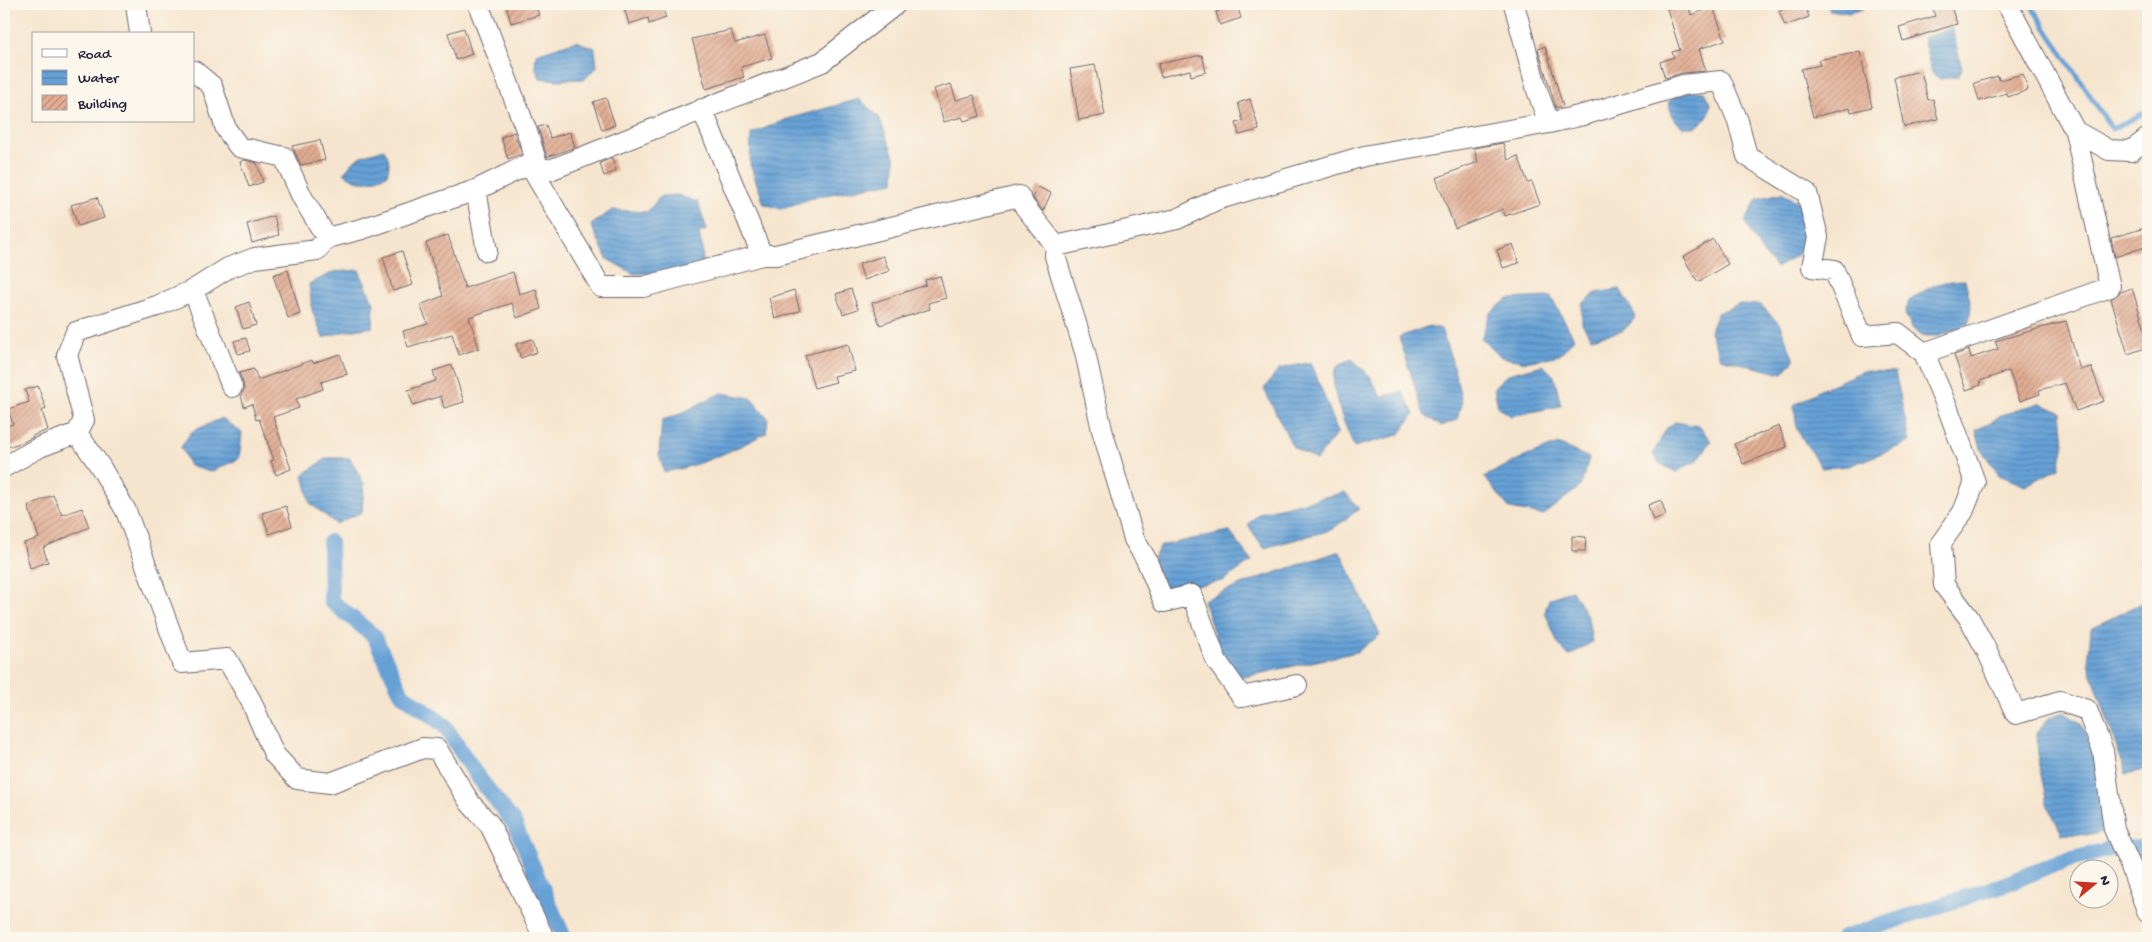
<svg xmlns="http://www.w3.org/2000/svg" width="2152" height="942" viewBox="0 0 2152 942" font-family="'Gochi Hand',sans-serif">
<defs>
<pattern id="water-rules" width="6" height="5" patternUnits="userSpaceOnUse" patternTransform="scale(1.25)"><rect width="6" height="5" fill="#66a1d6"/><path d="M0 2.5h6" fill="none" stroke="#5483af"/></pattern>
<pattern id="building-hatch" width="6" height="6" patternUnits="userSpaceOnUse" patternTransform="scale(1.25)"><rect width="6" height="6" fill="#e2ad93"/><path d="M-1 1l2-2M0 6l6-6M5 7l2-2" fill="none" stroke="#b78c79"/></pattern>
</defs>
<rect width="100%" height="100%" fill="#fbf7ec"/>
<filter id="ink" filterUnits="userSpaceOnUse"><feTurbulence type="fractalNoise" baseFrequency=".02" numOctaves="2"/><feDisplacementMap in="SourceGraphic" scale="10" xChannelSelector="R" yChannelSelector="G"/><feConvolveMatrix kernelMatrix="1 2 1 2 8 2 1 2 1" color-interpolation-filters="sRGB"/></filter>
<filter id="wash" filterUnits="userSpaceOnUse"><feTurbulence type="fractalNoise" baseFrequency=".0096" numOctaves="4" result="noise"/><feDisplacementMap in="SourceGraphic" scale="20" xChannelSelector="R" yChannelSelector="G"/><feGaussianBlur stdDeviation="1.12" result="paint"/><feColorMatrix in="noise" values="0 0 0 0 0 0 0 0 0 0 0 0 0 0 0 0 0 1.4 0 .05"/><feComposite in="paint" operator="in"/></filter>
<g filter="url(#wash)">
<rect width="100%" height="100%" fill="#f6e5ce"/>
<path fill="url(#water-rules)" stroke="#446288" d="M1827,4H1866L1863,9L1849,13L1830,10Z
M1952,28L1962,69L1959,76L1940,79L1932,73L1923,38Z
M576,41L595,48L597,67L585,79L556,80L540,78L535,66L536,54Z
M1691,91L1705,92L1711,103L1709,115L1697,127H1682L1673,118L1668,102L1677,96Z
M859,99L879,117L895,159L894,182L815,197L781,209L764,204L750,164L751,134L787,119Z
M384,149C390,159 390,164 387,175C369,182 360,186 344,173C361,152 360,157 384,149Z
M1781,193L1808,206C1813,248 1811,247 1776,268L1760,249L1745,222L1757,199Z
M677,195L698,202L707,230L699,233L702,246L703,262L676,272L634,274L607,259L591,225L612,210L647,212L661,196Z
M359,270L374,304L373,327L342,332L323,338L312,310L309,284L334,272Z
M1965,280L1971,305L1969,324L1939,336H1922L1913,329L1905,314L1909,301C1931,286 1937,281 1965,280Z
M1620,289L1636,317L1623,331L1591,338L1582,324V304L1596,293Z
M1551,297L1574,338L1560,355L1526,362L1501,357L1481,339L1490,313L1508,299Z
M1740,304L1761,305L1780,325L1794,360L1782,374L1720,358L1710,331L1717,313Z
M1429,326L1441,329L1451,358L1462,401L1457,420L1441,426L1424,415L1399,337Z
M1352,359L1370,376L1381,397L1402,391L1414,414L1399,435L1354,447C1348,432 1324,379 1338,366C1341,363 1348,361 1352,359Z
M1311,362L1338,432L1316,460L1293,447L1264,389L1279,369Z
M1543,365L1554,376L1561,406L1511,416L1498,407L1494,387L1508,374Z
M1863,371L1895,372L1910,442L1849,466L1821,468L1797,430L1794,405L1822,389Z
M722,393L751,398L768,418L766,433C734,450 701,466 664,472L659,454L662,420C683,415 702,401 722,393Z
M2039,403L2061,412L2064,444L2059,468L2025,486L1999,475L1981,449L1976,430L2005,414Z
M222,418L242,433L239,459L210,472L190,466L181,447L191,432Z
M1675,422L1699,426L1711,441L1698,460L1676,472L1659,463L1653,454L1666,429Z
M1558,444L1589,458L1581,486L1543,515L1510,509L1484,477L1517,460Z
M327,458H350L364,484L362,512L336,524L310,503L303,475Z
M1345,492L1359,509L1331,530L1264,548L1248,525L1259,513Z
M1229,531L1252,561L1223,581L1165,591L1153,560L1160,546Z
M1340,551L1380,635L1357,652L1240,678L1220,652L1203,600L1262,577Z
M1572,590L1588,618L1592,642L1569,656L1558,644L1545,612L1549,599Z
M2148,600V769L2126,774L2088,663L2091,628Z
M2063,712L2081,723L2098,767L2104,831L2091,835L2062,834L2047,804L2038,760L2037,732L2049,718Z"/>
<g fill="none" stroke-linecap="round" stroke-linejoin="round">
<path stroke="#66a1d6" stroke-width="5" d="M2030,4L2112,129L2148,111"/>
<path stroke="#66a1d6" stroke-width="16" d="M330,542L331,601L374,636L402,694L444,725L475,773L514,823L564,938
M1843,938L2005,884L2055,864L2114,848H2148"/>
</g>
<g id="blocks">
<path fill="url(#building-hatch)" d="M506,4H535L539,15L511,23Z
M623,4H661L666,18L649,24L648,18L629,24Z
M1685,4H1688L1691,15L1713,7L1725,40L1699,49L1706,71L1682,73L1665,78L1660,62L1674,57L1672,52L1680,50L1667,9Z
M1799,4H1804L1809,17L1785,26L1779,11Z
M1932,4H1950L1957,24L1903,41L1899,27L1935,16Z
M1237,5L1241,18L1220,25L1216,12Z
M464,28L472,54L456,60L448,33Z
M731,30L735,43L765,35L772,58L741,67L744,77L706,89L692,39Z
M1545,46L1563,106L1556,108L1538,49Z
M1860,52L1872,107L1851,112L1850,108L1813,117L1801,69L1820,65L1818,60Z
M1202,55L1206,72L1191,76L1190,70L1161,77L1158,64Z
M1095,65L1105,115L1079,120L1070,69Z
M1921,71L1928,100L1933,99L1938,119L1904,127L1894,77Z
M2023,74L2028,90L2008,97L2007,93L1979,101L1974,83L1998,76L1999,80Z
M951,84L956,100L974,95L980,116L964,121L962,117L944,122L934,89Z
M606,98L615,125L602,130L593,102Z
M1250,99L1259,130L1239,135L1236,123L1243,121L1238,103Z
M546,125L550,138L570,132L575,147L547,157L538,127Z
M514,132L522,154L508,159L501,137Z
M320,140L325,160L301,165L292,146Z
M1503,143L1508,160L1518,156L1528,183L1532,182L1540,204L1505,216L1503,209L1455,228L1436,178L1478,162L1474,148Z
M612,158L616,171L604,176L600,163Z
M244,160L257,163L263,182L249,187L240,162Z
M1038,187L1051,193L1043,211L1033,198Z
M97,197L104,218L78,226L71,205Z
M274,216L279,235L252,243L247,224Z
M2148,227V246L2115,257L2111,238Z
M448,235L465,288L513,272L519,294L536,289L541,309L517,318L512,303L469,317L479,348L459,355L452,334L408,347L403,331L428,324L420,305L443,296L426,243Z
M1713,239L1728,264L1698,282L1683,257Z
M1513,244L1519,263L1503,268L1497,250Z
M402,251L413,285L393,291L383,257Z
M883,256L889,271L864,280L859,264Z
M288,270L300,314L288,318L273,275Z
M940,276L946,298L928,303L930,309L880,325L872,303L926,285L925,280Z
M2132,288L2148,340V347L2128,354L2111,299L2121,292Z
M851,289L858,309L843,314L836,294Z
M794,290L800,311L775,319L769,298Z
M249,302L256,325L243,329L236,307Z
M2066,321L2080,370L2091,367L2104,401L2076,411L2065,383L2039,390L2040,394L2020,401L2009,371L1980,381L1981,385L1966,390L1954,355L1969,350L1971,358L1998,349L1995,341Z
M246,338L250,351L238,354L234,341Z
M533,339L537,352L521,358L516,344Z
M848,344L855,371L834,376L836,382L814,388L805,355Z
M340,354L347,374L321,382L323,389L296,399L299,408L273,417L291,469L276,475L271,461L274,460L259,419L256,420L252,404L244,407L241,395L244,389L243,383L239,373L254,369L258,380L312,360L313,363Z
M452,365L464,402L444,408L441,396L413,405L408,390L436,381L433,371Z
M38,386L46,409L42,411L48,430L32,436L33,437L20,444V443L4,448V427L13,424L8,409L29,402L25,390Z
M1779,426L1787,447L1743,464L1734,444Z
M53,495L62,515L82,508L89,527L43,548L48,562L30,568L24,543L39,538L28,506Z
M1661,500L1666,515L1653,520L1648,505Z
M286,506L292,526L269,534L262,513Z
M1572,536L1586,537L1585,551H1572Z"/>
</g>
</g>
<g filter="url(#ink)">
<use href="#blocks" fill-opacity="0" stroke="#6c666e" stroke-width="1"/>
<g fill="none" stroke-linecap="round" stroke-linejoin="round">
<defs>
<path id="minor" d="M136,4L140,34
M478,4L527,132L538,167
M1514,4L1537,90L1549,123L1587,114L1683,85L1721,81L1738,121L1747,156L1807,193L1818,237L1812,267L1834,270L1862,336L1898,333L1924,353L1948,409L1975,482L1963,512L1941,543L1944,585L1969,618L1987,651L2016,714L2060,701L2087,710L2103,751L2114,829L2131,867L2148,913
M2007,4L2075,131L2109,150L2131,151L2148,138
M194,71L212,86L226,129L239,147L284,157L302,197L327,238
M702,109L762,255
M529,164L601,287H643L762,255H776L1019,196L1025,207L1056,246
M476,190L487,251
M193,290L232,387
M1924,353L2110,287L2075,131
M4,467L40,447L77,433
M1297,685L1242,697L1216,660L1192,595L1164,602L1146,559L1134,539L1102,430L1085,352L1055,256L1056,246L1177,219L1216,200L1364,156L1549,123
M544,938L490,825L470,803L437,749L423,748L330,783L297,779L274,754L251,701L227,659L182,663L126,511L100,466L77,433L84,420L67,355L76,332L157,306L193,290L228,268L255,258L317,250L327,238L362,229L476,190L529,164L550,170L822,62L896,4"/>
</defs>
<use href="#minor" stroke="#6c666e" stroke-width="22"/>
<use href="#minor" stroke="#fff" stroke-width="20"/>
</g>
</g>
<rect width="2152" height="942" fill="none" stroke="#fbf7ec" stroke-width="20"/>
<rect x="32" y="32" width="162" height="90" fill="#fbf7ec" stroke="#a4a2a5"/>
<rect x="42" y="49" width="25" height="8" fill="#ffffff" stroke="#a4a2a5"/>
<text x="78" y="58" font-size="15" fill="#22223b">Road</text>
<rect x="42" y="70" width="25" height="15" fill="url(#water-rules)" stroke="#a4a2a5"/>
<text x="78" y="82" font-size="15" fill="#22223b">Water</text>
<rect x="42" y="95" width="25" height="15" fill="url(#building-hatch)" stroke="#a4a2a5"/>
<text x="78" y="108" font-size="15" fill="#22223b">Building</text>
<g transform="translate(2094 884) rotate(72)"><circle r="24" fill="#fbf7ec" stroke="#a4a2a5"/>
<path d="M0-4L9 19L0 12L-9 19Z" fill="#c8321e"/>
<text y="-8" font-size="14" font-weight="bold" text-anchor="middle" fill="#22223b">N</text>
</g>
</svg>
